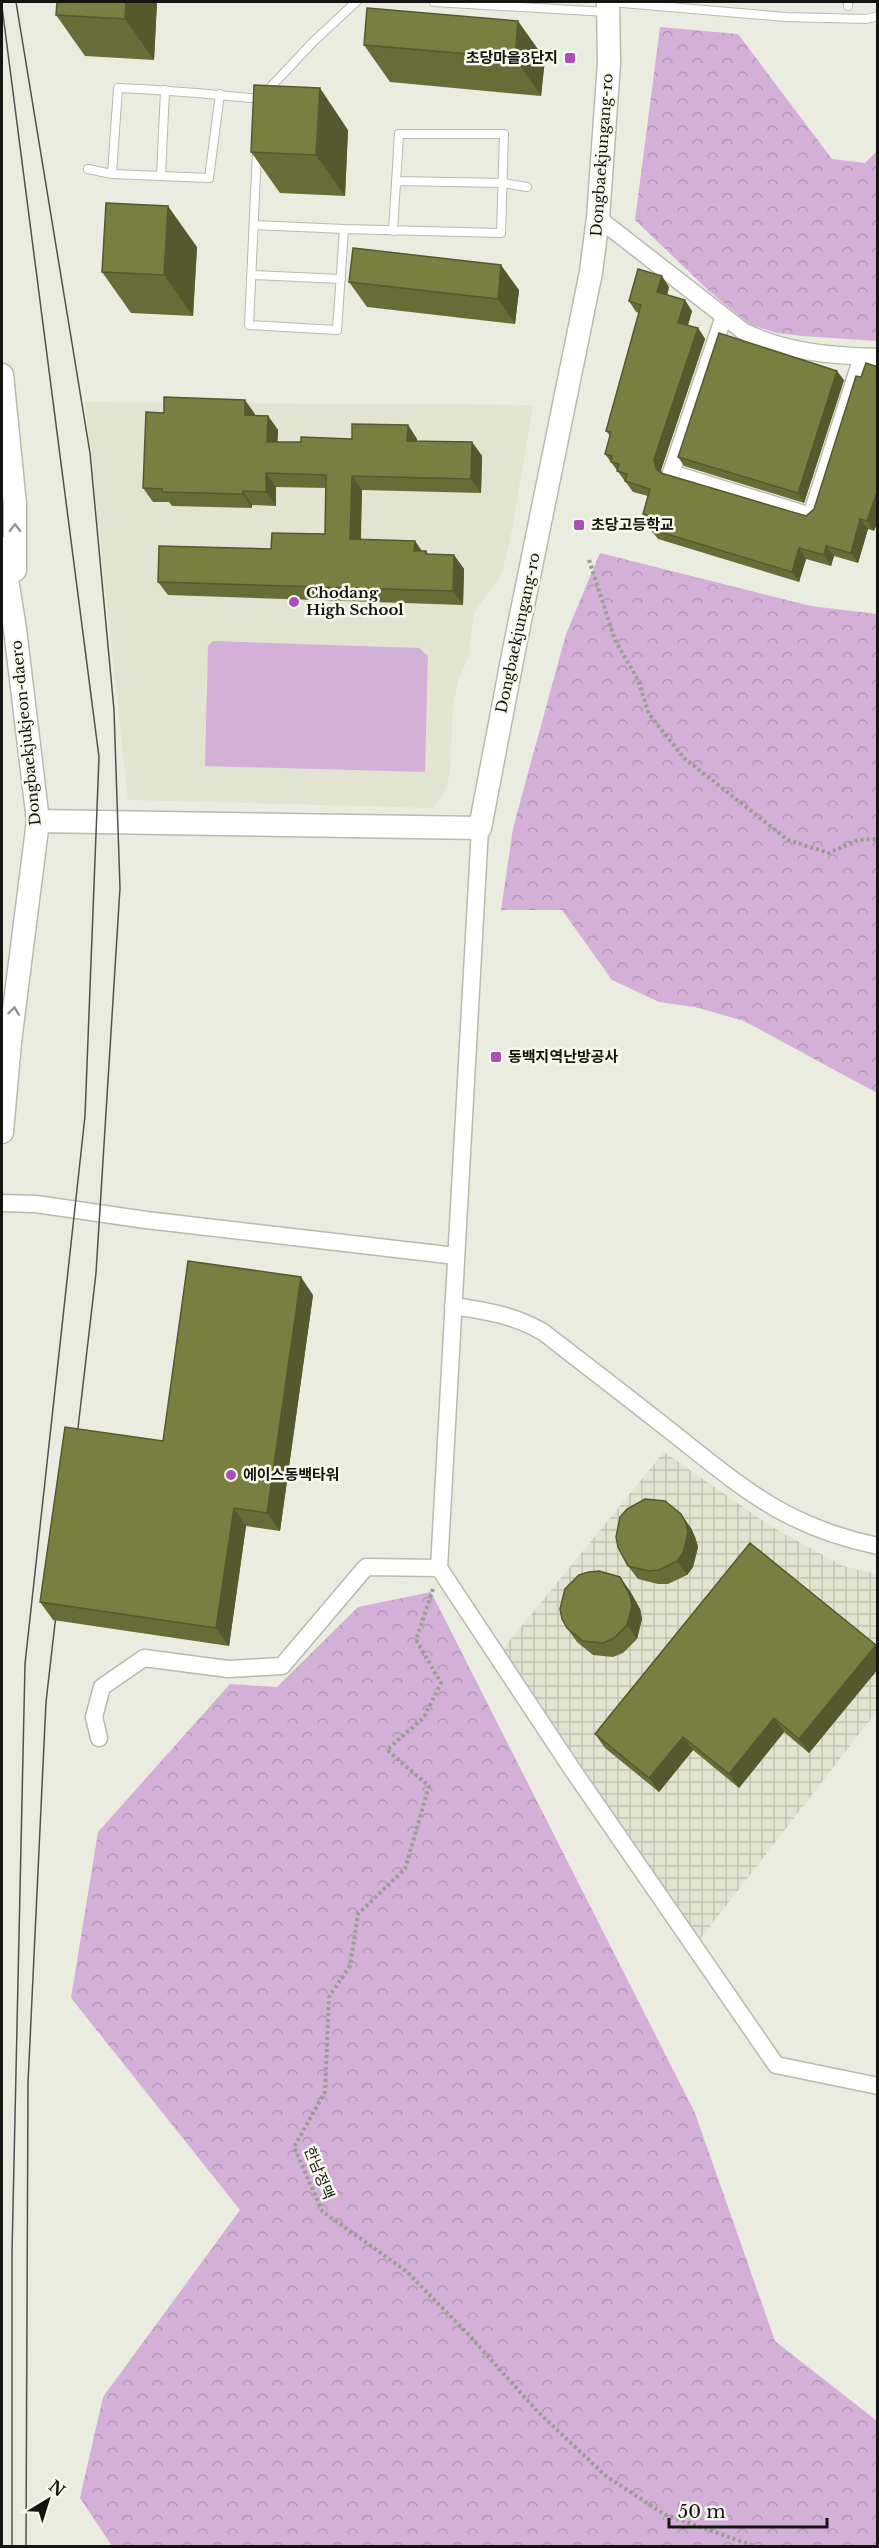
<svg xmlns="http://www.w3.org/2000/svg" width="879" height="2548" viewBox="0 0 879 2548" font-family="'Libre Baskerville','Noto Sans KR',serif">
<defs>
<pattern id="industrial-grid" width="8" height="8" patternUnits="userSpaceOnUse" patternTransform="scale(1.5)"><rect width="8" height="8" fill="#e1e4d0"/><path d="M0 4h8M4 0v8" fill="none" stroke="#c0c3b2"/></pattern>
<pattern id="forest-crowns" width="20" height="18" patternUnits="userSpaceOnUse" patternTransform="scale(1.5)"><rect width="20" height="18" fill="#d4b0d9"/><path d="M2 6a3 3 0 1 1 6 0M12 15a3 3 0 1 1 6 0" fill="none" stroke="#b596b9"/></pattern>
</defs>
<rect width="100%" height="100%" fill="#eaece0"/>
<path fill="#e1e4d0" d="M85,402L533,405L512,529L502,574L474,613L468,659L459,678L453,704L450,774L444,792L433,808L128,800Z"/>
<path fill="url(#industrial-grid)" d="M664,1452L772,1527L843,1566L877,1574V1711L697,1943L502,1650Z"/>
<path fill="url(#forest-crowns)" d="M660,27L738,34L832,159L865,163L877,151V341L802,336L776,333L749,324L708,290L635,220Z
M600,553L811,606L877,614V1093L744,1021L695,1007L659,1002L612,980L562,910H501L513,828L566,634Z
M431,1592L695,2113L775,2341L877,2421V2546H112L80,2498L103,2397L240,2210L71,1998L98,1832L230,1684L277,1687L358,1607Z"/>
<path fill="#d4b0d9" d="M213,641L419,648L428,656L425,772L205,766L208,646Z"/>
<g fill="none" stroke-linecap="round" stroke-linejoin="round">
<defs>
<path id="lane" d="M434,2L607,12
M611,2L786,17L866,19L878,16
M848,2V6
M265,93L314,41L356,2
M220,94L209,178L112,174L118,88C165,90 212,94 260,99
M257,151L249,325L337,330L344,229L501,233L504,134H399L393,231
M88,169L112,174
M161,176L165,90
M396,181L503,183L527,187
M254,225L344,229
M252,275L341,279"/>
<path id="street" d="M598,218L743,331C784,352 832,356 878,357
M724,316L671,473L811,516L862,357
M480,828L439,1568L572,1769L776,2065L878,2086
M2,1203L36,1204L146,1220L456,1256
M453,1306C487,1311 514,1315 543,1332C587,1366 630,1399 673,1433C744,1489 786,1527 878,1546
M99,1738L94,1717L102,1687L144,1658L228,1669L282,1666L366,1567L439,1568"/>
<path id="secondary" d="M2,375L15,504V570
M2,548L15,629L38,821L10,1042L2,1132
M38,821L480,828L514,650L591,272L598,218L609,63L608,2"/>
</defs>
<use href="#lane" stroke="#b8baaf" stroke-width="10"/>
<use href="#street" stroke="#b8baaf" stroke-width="19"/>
<use href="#secondary" stroke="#b8baaf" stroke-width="25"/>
<path stroke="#9b9d94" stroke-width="4" stroke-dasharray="3 3" stroke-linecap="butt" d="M589,560L615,640L638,680L649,714L684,758L788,840L829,853L858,840L878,839
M433,1589L416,1640L441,1683L424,1717L387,1750L429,1786L405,1869L358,1914L350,1966L329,1997L325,2092L294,2147L322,2211L406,2271L469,2335L537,2411L606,2476L664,2514L754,2546"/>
<use href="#lane" stroke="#fff" stroke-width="8"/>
<use href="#street" stroke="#fff" stroke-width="16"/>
<use href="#secondary" stroke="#fff" stroke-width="22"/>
<path stroke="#52534d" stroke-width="1.5" d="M16,2L90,453L114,710L120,888L96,1273L76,1445
M2,7L99,757L85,1116L25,1664L12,2253V2546
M26,2546L28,2083L46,1702L57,1606"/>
</g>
<path fill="#686d37" d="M157,2L154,60L85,56L56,15Z
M364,45L545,59L541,96L390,82Z
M348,130L345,196L280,193L251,152Z
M197,247L193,316L131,313L102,272Z
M349,282L519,290L515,324L367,307Z
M669,287L667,295L692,311L688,326L698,328L705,339L661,470L662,473L806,516L814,509L856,376L874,531L868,529L858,563L834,556L831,566L806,559L799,582L658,539L650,529L652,525H650L643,514L648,496L633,492L605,454L610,436L606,431L639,313L636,312L629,301Z
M844,380L804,503L684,466L678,457Z
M164,413L255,414V415L268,416L278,430L277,442H301L352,439L408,425L417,439V441L472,442L482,456L481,493L362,490L361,540L415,541L422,551H426L429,555H454L464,569L463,605L168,595L158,582L325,534L326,488L276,487V506L252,505V508L172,506L169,502H153L143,488Z
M313,1295L280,1531L246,1526L229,1646L53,1620L40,1602L163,1441Z
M691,1528L695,1537L698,1547L693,1567L687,1575L668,1584H658L638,1579L628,1566Z
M630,1591L640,1609L642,1619L637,1639L623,1653L613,1657L593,1655L577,1642L567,1628Z
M876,1645L878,1647V1669L809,1753L784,1732L739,1788L693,1750L659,1792L605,1748L595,1734Z"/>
<path fill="#55592d" d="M126,2H157L154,60L125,19Z
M518,21L545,59L541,96L515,58Z
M320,88L348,130L345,196L316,155Z
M168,206L197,247L193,316L164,275Z
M501,265L519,290L515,324L498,299Z
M662,276L669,287L665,303L657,292Z
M685,300L692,311L685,333L678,323Z
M698,328L705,339L661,470L663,480L656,469L654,459Z
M837,371L844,380L804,503L798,493Z
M245,400L255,414L254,429L245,415Z
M268,416L278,430L277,455L267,442Z
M408,425L417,439V454L407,441Z
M472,442L482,456L481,493L471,479Z
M266,473L276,487V506L266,492Z
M352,476L362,490L360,553L350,539Z
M878,489V522L874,531L867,521Z
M243,491L252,505V508L243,494Z
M860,519L868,529L858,563L851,553Z
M415,541L424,555L414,551Z
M826,546L834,556L831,566L824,555Z
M799,548L806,559L799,582L792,572Z
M454,555L464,569L463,605L453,591Z
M301,1277L313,1295L280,1531L267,1513Z
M234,1508L246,1526L229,1646L216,1628Z
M681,1514L691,1528L695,1537L698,1547L693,1567L687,1575L677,1561Z
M620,1577L630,1591L640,1609L642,1619L637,1639L627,1625Z
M876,1645L878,1647V1669L809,1753L799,1739Z
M774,1718L784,1732L739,1788L729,1774Z
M683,1737L693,1750L659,1792L649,1778Z"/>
<path fill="#797f40" stroke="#55592d" stroke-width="1.5" d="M57,2H126L125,19L56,15Z
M367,8L518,21L515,58L364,45Z
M254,85L320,88L316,155L251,152Z
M106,203L168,206L164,275L102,272Z
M353,248L501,265L498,299L349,282Z
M638,269L662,276L657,292L685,300L678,323L698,328L654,459L656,469L661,473L806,516L814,509L856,376L861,377L866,363L878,367V489L867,521L860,519L851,553L826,546L824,555L799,548L792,572L650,529L654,517L643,514L650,489L625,481L627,474L617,471L619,464L611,462L612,456L605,454L611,432L606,431L641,305L629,301Z
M719,333L837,371L798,493L678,457Z
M164,397L245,400V415L268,416L267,442H301V437L352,439V424L408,425L407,441L472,442L471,479L352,476L350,539L415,541L414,551H426V554L454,555L453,591L158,582L159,546L271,549L272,533L325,534L326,475L266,473V492L243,491V494L162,492V489L143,488L146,412L164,413Z
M188,1261L301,1277L267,1513L234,1508L216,1628L40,1602L65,1427L163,1441Z
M645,1499L665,1501L681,1514L686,1523L688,1533L683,1553L677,1561L659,1570L649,1571L628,1566L618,1547L616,1537L620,1517L627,1509Z
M750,1543L876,1645L799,1739L774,1718L729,1774L683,1737L649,1778L595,1734Z
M599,1571L620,1577L630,1596L632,1606L627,1625L613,1639L603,1643L583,1641L567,1628L562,1619L560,1609L565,1589L579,1575L589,1572Z"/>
<defs><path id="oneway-chevron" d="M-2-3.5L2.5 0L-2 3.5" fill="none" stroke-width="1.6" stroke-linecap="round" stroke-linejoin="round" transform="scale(1.5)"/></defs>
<g stroke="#959694">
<use href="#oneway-chevron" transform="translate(15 528) rotate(-90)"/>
<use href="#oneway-chevron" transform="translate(14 1011) rotate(-83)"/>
</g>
<g fill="#ab4fba" stroke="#f7f9ed" stroke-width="2">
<rect x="564" y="52" width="12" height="12" rx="3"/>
<rect x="573" y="519" width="12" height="12" rx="3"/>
<circle cx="294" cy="602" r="6"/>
<rect x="490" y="1051" width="12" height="12" rx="3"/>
<circle cx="231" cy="1475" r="6"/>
</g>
<g text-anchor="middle" stroke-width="5" stroke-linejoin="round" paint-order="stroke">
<g font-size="15" font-weight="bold" fill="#141511" stroke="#f7f9ed" text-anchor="start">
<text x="558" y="63" text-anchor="end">초당마을3단지</text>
<text x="591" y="530">초당고등학교</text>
<text x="306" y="598">Chodang<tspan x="306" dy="17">High School</tspan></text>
<text x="508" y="1062">동백지역난방공사</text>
<text x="243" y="1480">에이스동백타워</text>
</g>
<g font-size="15" fill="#141511" stroke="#f7f9ed">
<text transform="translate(602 155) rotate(-86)" y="5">Dongbaekjungang-ro</text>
<text transform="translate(518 633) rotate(-78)" y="5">Dongbaekjungang-ro</text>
<text transform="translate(26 733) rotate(-96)" y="5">Dongbaekjukjeon-daero</text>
<text transform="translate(319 2173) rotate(68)" y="5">한남정맥</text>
</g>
</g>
<rect width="879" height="2548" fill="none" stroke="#141511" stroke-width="6"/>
<g transform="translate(48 2500) rotate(38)" stroke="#f7f9ed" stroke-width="4.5" paint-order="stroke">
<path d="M0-4.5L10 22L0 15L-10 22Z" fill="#141511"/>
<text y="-9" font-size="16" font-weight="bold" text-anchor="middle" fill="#141511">N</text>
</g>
<path d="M669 2518v9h158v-9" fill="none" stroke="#141511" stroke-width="3"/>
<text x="678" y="2518" font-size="18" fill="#141511" stroke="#f7f9ed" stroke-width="4.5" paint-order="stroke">50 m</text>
</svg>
